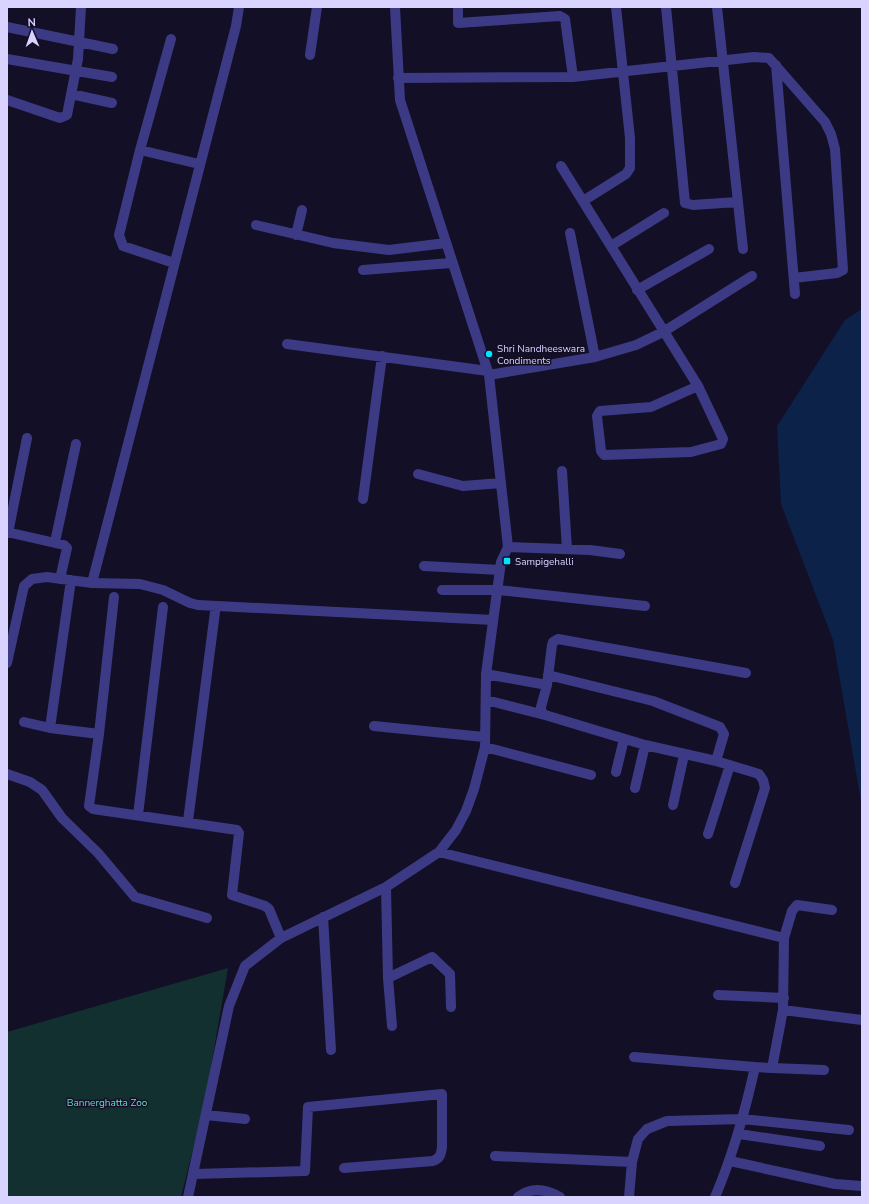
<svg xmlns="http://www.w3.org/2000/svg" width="869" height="1204" viewBox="0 0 869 1204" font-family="'Nunito Sans',sans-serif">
<rect width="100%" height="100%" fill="#130f26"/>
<path fill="#12302f" d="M228,968L205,1102L181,1197H7V1032Z"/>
<path fill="#0c2248" d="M862,309V807L833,640L781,504L777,426L845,320Z"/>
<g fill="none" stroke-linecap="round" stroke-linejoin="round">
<path stroke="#3d3a85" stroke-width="10" d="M458,7V23L560,16L565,19L573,77
M666,7L685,203L693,205L737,202
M717,7L743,249
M7,27L113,49
M171,39L140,150L199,164
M310,55L317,7
M7,59L112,77
M776,65L795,294
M398,78L573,77L754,57L769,58L825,122L831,134L835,149L843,270L837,273L794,278
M71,94L112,103
M7,100L60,118L67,115L78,59L81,7
M140,150L119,235L123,246L174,263
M561,166L698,386L723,439L721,444L691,452L604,455L601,451L597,416L600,411L651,407L698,386
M583,201L626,174L630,168V138L616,7
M256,225L333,243L389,250L446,243
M570,233L595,357
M296,235L302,210
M611,246L664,213
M363,270L451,263
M637,290L709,249
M287,344L488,371
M489,375L595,357L636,345L663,332L752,276
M562,471L567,549
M418,474L463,486L501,483
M363,499L382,356
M7,532L64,545L67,548L60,579
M8,533L27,438
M55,542L76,444
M508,547L590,550L620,554
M424,566L500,570
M71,580L50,728L99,734L89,806L93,809L237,830L239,833L232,895L265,906L269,909L281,938
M92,583L236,26L239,7
M442,590H499L645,606
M7,663L24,586L32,579L47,577L92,583L140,584L163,590L190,603L198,605L493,620
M486,674L547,685
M548,675L653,701L720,727L724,734L716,761
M486,700L545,715
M24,722L50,728
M374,726L484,737
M99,734L114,597
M485,747L591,775
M616,772L624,739
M7,774L30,782L42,790L62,818L98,853L135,897L207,918
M635,788L645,745
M673,805L684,755
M138,815L163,607
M188,821L215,612
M708,834L730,765
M439,852L784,938L783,1010L772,1068L755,1067C745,1112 733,1155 715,1197
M735,883L765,788L763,780L759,774L716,761L645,745L545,715L541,711V707L547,685L552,645L553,642L558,639L746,673
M386,887L388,978L392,1026
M323,917L331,1050
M784,938L792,911L797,905L832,910
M388,978L432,957L450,974L451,1007
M718,995L784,998
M783,1010L862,1020
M634,1057L755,1067
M772,1068L824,1070
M206,1115L245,1119
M739,1134L820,1146
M495,1156L632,1162
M730,1161L835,1184L862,1186
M194,1174L305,1171L308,1107L442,1094V1147C441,1155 440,1158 433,1161L344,1168
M188,1197L229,1006L245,966L281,938L386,887L439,852L456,830L466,811L474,789L485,747L486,674L501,562L508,547L489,375L400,100L395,7
M518,1197C531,1187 546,1189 560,1197
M629,1197L632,1162L638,1139L647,1129L667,1121L743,1119L849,1130"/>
</g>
<g fill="#00e5ff" stroke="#130f26" stroke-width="1.5">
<circle cx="489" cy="354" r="4"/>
<rect x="503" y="557" width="8" height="8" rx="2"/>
</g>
<g text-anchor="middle" stroke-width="3" stroke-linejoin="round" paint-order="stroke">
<g font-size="10" fill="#d9d4ff" stroke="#130f26" text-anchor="start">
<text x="497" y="352">Shri Nandheeswara<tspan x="497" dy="12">Condiments</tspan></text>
<text x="515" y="565">Sampigehalli</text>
</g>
<g font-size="10" fill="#5fe0c0" stroke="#130f26">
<text x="107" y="1106">Bannerghatta Zoo</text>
</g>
</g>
<rect width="869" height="1204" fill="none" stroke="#d9d4ff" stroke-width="16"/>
<g transform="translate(32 32) rotate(358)" stroke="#130f26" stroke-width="3" paint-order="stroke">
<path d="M0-3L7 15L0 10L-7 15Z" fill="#d9d4ff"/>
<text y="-6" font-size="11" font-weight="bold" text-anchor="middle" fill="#d9d4ff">N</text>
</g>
</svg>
